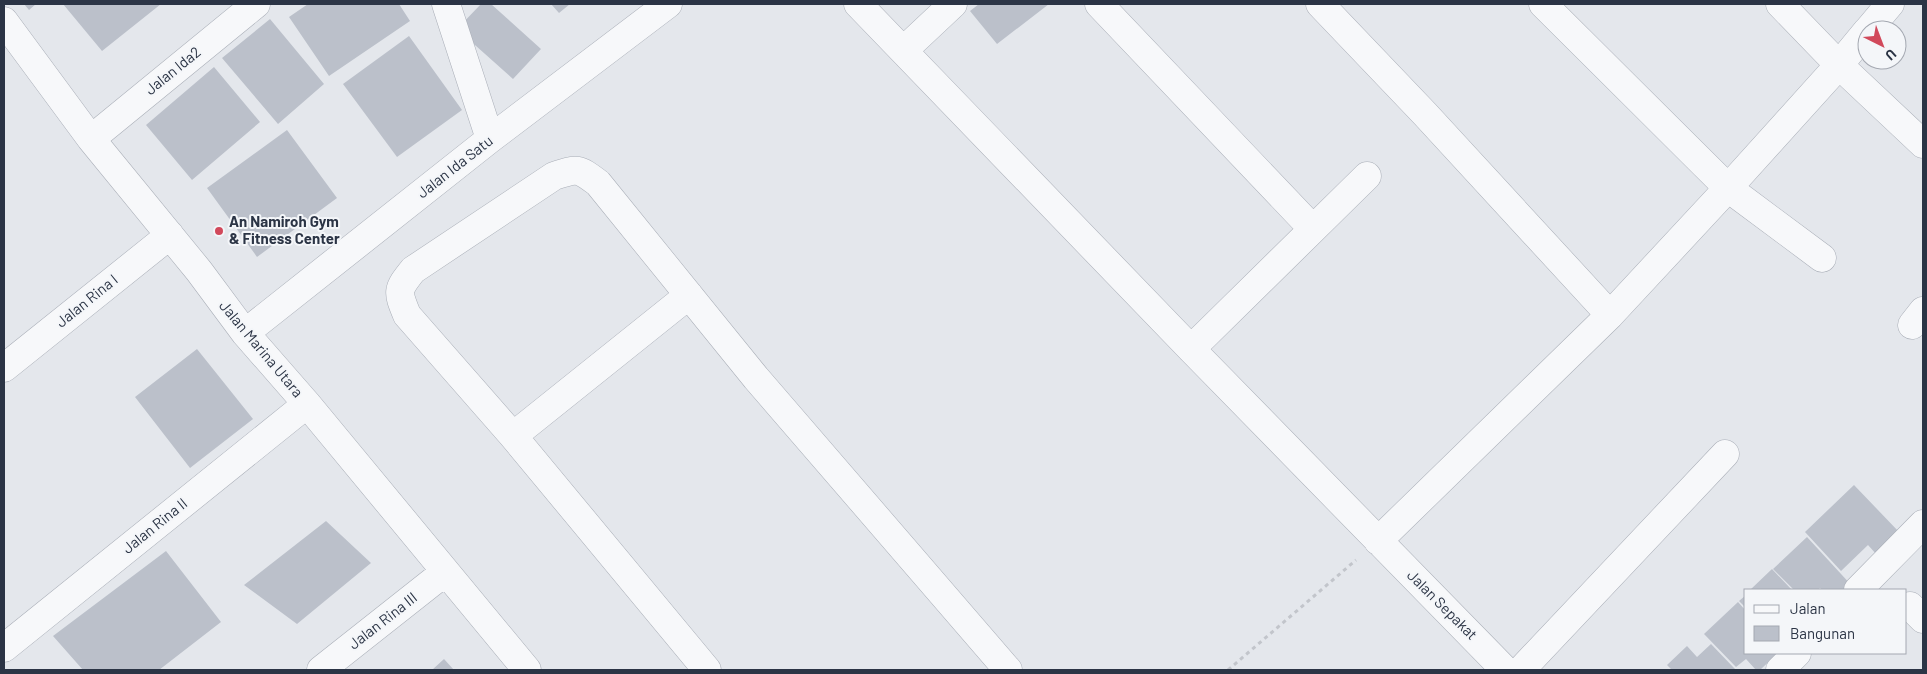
<svg xmlns="http://www.w3.org/2000/svg" width="1927" height="674" viewBox="0 0 1927 674" font-family="Barlow,sans-serif">
<rect width="100%" height="100%" fill="#e4e7ec"/>
<path fill="#bbc0ca" d="M24,4H36L29,10Z
M63,4H161L102,51Z
M308,4H399L410,21L329,76L289,17Z
M481,4H491L541,49L513,79L457,29Z
M551,4H570L559,13Z
M979,4H1049L997,44L970,11Z
M270,19L324,84L278,124L222,58Z
M409,36L462,110L397,157L343,84Z
M214,67L260,122L192,180L146,125Z
M287,130L337,198L257,257L207,188Z
M197,349L253,419L190,468L135,397Z
M1854,485L1900,533L1877,555L1868,545L1841,571L1805,532Z
M326,521L371,563L297,624L244,585Z
M1807,537L1853,587L1850,590H1822L1820,588L1818,590H1794L1773,569Z
M166,551L221,622L159,670H83L53,636Z
M1772,569L1792,590H1750Z
M1746,595V608L1739,601Z
M1738,602L1746,611V653H1778L1760,670H1756L1746,659L1736,667L1704,634Z
M1711,644L1735,669L1733,670H1672L1667,665L1687,646L1697,657Z
M444,659L454,670H432Z"/>
<g fill="none" stroke-linecap="round" stroke-linejoin="round">
<defs>
<path id="minor" d="M446,4L490,139
M858,4L1191,349L1505,670
M1099,4L1312,228
M1320,4L1425,114L1610,315
M1543,4L1728,188L1822,258
M1780,4L1839,65L1923,144
M4,21L91,139L199,271L245,333L307,404L527,670
M1868,30L1890,4
M904,50L953,4
M91,139L256,4
M1912,325L1923,311
M245,333L490,139L668,4
M1191,349L1367,176
M4,368L170,235
M513,436L689,295
M1378,541L1610,315L1728,188L1839,65L1867,31
M1858,590L1923,524
M1910,606L1923,619
M4,648L307,404
M321,670L445,572
M707,670L513,436L407,315C397,291 397,290 413,270L554,176C578,168 578,168 598,183L756,378L1008,670
M1521,670L1725,454
M1780,670L1797,653"/>
</defs>
<use href="#minor" stroke="#a9aeb7" stroke-width="29"/>
<path stroke="#c2c5cb" stroke-width="3" stroke-dasharray="4 4" stroke-linecap="butt" d="M1228,670L1356,560"/>
<use href="#minor" stroke="#f7f8fa" stroke-width="28"/>
</g>
<circle fill="#d1495b" stroke="#f4f6f9" stroke-width="2" cx="219" cy="231" r="5"/>
<g text-anchor="middle" stroke-width="4" stroke-linejoin="round" paint-order="stroke">
<g font-size="15" fill="#2b3445" stroke="#f4f6f9">
<text transform="translate(173 71) rotate(-39)" y="5">Jalan Ida2</text>
<text transform="translate(455 167) rotate(-38)" y="5">Jalan Ida Satu</text>
<text transform="translate(87 301) rotate(-39)" y="5">Jalan Rina I</text>
<text transform="translate(261 349) rotate(50)" y="5">Jalan Marina Utara</text>
<text transform="translate(155 526) rotate(-39)" y="5">Jalan Rina II</text>
<text transform="translate(1442 605) rotate(45)" y="5">Jalan Sepakat</text>
<text transform="translate(383 621) rotate(-38)" y="5">Jalan Rina III</text>
</g>
<g font-size="15" font-weight="bold" fill="#2b3445" stroke="#f4f6f9" text-anchor="start">
<text x="229" y="227">An Namiroh Gym<tspan x="229" dy="17">&amp; Fitness Center</tspan></text>
</g>
</g>
<rect width="1927" height="674" fill="none" stroke="#2b3445" stroke-width="10"/>
<rect x="1744" y="589" width="162" height="65" fill="#f4f6f9" stroke="#a4a8b1"/>
<rect x="1754" y="605" width="25" height="8" fill="#f7f8fa" stroke="#a4a8b1"/>
<text x="1790" y="614" font-size="15" fill="#2b3445">Jalan</text>
<rect x="1754" y="626" width="25" height="15" fill="#bbc0ca" stroke="#a4a8b1"/>
<text x="1790" y="639" font-size="15" fill="#2b3445">Bangunan</text>
<g transform="translate(1882 45) rotate(138)"><circle r="24" fill="#f4f6f9" stroke="#a4a8b1"/>
<path d="M0-4L9 19L0 12L-9 19Z" fill="#d1495b"/>
<text y="-8" font-size="14" font-weight="bold" text-anchor="middle" fill="#2b3445">U</text>
</g>
</svg>
